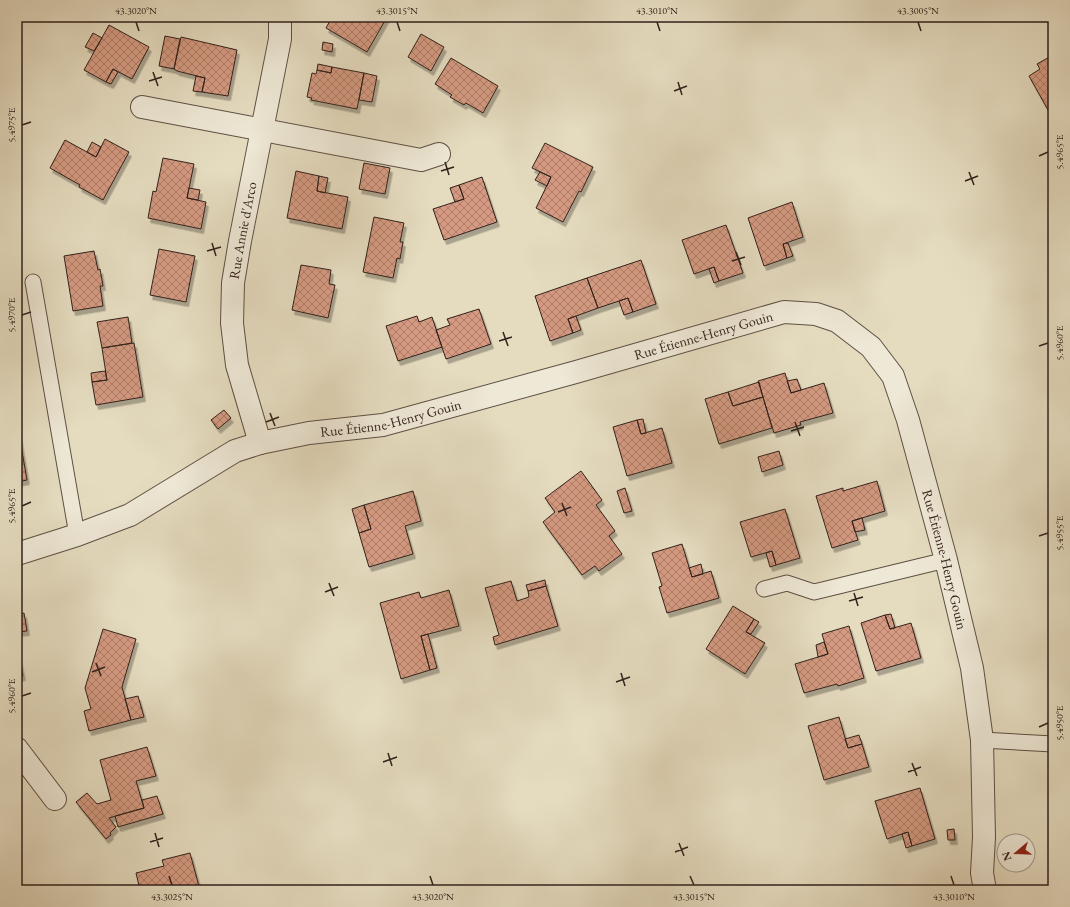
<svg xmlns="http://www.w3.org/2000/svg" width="1070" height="907" viewBox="0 0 1070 907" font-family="'EB Garamond',serif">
<defs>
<pattern id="building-cross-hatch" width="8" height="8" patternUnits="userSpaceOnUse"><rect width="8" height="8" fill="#d59a81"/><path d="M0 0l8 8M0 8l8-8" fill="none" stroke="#ad7d69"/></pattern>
<filter id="shadow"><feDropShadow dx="2.5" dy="4.5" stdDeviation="0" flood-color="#0004"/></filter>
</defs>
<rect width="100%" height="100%" fill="#e5dcc0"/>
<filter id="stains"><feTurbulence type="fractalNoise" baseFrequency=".005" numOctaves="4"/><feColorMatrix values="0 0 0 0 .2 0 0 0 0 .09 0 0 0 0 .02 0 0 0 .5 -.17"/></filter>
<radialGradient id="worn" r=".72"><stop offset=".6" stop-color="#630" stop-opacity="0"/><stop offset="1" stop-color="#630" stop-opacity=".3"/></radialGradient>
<path fill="url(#building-cross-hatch)" stroke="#31211b" filter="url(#shadow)" d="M332,17H387L367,52L326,28Z
M109,25L149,47L132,79L113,69L106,82L84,70Z
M93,33L102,38L94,51L85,47Z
M421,34L444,47L431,71L408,57Z
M165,36L180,39L174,69L159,66Z
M181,37L237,50L228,96L202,92L205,78L177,71L174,69Z
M323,42L333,44L332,52L322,50Z
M1053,55V119L1029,76L1040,69L1037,64Z
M451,58L498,86L483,113L466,103L464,105L450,97L452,95L435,84Z
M318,64L332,67L331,73L317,70Z
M332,67L364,73L357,109L311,100L312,98L307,97L312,73L316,74L317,70L331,73Z
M113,69L118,72L111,84L106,82Z
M364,73L377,76L372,102L359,100Z
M196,76L205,78L202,92L193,91Z
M105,139L129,152L103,200L79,187L80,185L50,168L65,140L96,157Z
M92,142L101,147L96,157L87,152Z
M545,143L593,167L581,192L579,191L563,222L536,208L551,177L532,168Z
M163,158L194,164L187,198L206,202L201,229L148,218L153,191L156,192Z
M364,163L390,168L385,194L359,189Z
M296,171L319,176L317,191L348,197L342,229L287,218Z
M540,172L551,177L547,186L535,180Z
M319,176L328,178L325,193L317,191Z
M482,177L497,222L444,240L433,209L464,199L459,185Z
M459,185L464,199L455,202L450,188Z
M189,188L200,190L198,200L187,198Z
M792,202L803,237L783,244L787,258L764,266L748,218Z
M374,217L404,223L400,242H403L400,259L397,258L393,278L363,272Z
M726,225L743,273L719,281L714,267L694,274L682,240Z
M788,243L793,256L787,258L783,244Z
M159,249L195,256L186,302L150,295Z
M94,251L98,270L100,269L103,286H100L103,306L73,311L64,256Z
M641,260L656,304L633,312L628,298L598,308L587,278Z
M301,265L331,270L329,284L335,285L328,318L292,310Z
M714,267L719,281L714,283L709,269Z
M587,278L598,308L568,319L573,333L550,341L535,296Z
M628,298L633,312L624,315L619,301Z
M479,309L491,344L446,359L436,330L450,325L447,319Z
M417,316L419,322L432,317L442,347L398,361L386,326Z
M576,316L581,330L573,333L568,319Z
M128,317L132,343L102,348L97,322Z
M134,343L143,397L96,405L92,382L107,380L102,348Z
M105,371L107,380L92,382L91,373Z
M785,373L791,393L824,383L833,413L800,422L801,425L774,433L758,381Z
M797,379L801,390L791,393L787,381Z
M759,382L763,397L733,406L728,392Z
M728,392L733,406L763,397L772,428L719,444L705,399Z
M224,410L231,418L218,429L211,420Z
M643,419L646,433L641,434L637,420Z
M637,420L641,434L662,428L672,463L627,476L613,427Z
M17,434H19L27,480L17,482Z
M779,451L783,465L762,472L758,457Z
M581,471L602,500L596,505L615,531L609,536L622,554L599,571L595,566L582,575L543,522L555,512L545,498Z
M877,481L885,511L852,521L858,540L832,548L816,496L843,488V491Z
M625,488L632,511L624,513L617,491Z
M413,491L421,521L405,526L413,554L369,567L359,533L371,529L364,505Z
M364,505L371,529L359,533L352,509Z
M785,509L800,558L776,565L772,551L751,557L740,522Z
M862,518L865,530L855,532L852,521Z
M682,544L692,577L711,571L719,598L667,613L659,587L662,586L652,553Z
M772,551L776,565L770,567L766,553Z
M701,564L703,574L692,577L689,568Z
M545,580L546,586L528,591L526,585Z
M511,581L517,601L529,597L528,591L546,586L558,626L495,645L493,637L499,635L485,588Z
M449,590L459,626L421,636L430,670L401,679L380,603L419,592L421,598Z
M733,606L754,619L746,632L765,643L745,674L706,649Z
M24,613L27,631L17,632V615Z
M891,614L895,628L890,629L885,615Z
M885,615L890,629L911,623L921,658L876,671L861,623Z
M754,619L759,622L751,634L746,632Z
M849,626L864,678L838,686L837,684L804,693L795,664L828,654L822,634Z
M103,629L136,639L122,687L131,720L89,731L84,711L91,709L85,688Z
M428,634L437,668L430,670L421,636Z
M824,642L828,654L818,657L816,645Z
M17,648L23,676L17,677Z
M138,696L144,717L131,720L125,699Z
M839,717L848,748L862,744L869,767L824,780L808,726Z
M859,735L862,744L848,748L845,739Z
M147,747L156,776L136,781L144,808L109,818L116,827L110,833L111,835L106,839L76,802L87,793L97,804L111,800L100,760Z
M920,788L935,839L912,846L908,832L887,839L875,801Z
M157,796L163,814L118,827L115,816L144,808L142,800Z
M954,829L955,840H948L947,830Z
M908,832L912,846L906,848L902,834Z
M190,853L200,890H140L136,873L164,866L162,860Z"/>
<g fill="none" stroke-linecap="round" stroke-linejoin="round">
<defs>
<path id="lane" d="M33,282L77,535
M764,589L787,583L814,592L946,560
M982,740L1053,744"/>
<g id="street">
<path d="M142,107L421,160L439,154"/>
<path id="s1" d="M260,443L237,365L232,323L233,283L240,241L280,39V17"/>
<path id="s2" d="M17,554L77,535L130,515L235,451L260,443L309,433L383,425L576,372L784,312L816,314L837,321L871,347L893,376L908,420L946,560L972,668L982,740L984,837L982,873L985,890"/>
<path d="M17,749L55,799"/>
</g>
</defs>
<use href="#lane" stroke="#5e5044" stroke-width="17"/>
<use href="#street" stroke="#5e5044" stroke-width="24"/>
<use href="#lane" stroke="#eee8d6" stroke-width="15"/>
<use href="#street" stroke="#eee8d6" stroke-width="22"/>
</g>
<path fill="none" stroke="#31211b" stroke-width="1.5" d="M136,22L139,31M397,22L400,31M657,22L660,31M918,22L921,31M153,72L158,86M149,81L162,77M678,82L682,95M674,91L687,86M22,125L31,122M1039,156L1048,152M445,162L449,175M441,171L454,167M969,172L974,185M965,181L978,176M212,243L216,256M207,251L221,247M736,252L741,265M732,261L745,257M22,315L31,312M503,332L508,346M499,341L512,337M1039,346L1048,343M270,413L275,426M266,422L279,417M795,422L800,436M791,431L804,427M562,503L567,516M22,506L31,502M558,512L571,507M1039,536L1048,533M329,583L334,596M325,592L338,587M854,593L858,606M849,601L863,597M96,663L101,676M92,672L105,667M621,673L625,686M616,682L630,677M22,696L31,693M1039,727L1048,723M388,753L392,766M383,762L397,757M912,763L917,776M908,772L921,767M155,833L159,847M150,842L163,838M679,843L684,856M675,852L688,847M169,876L172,885M430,876L433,885M690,876L694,885M951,876L954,885"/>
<g text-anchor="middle" stroke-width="3.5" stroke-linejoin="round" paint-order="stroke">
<g font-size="14" fill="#31211b" stroke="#eee8d6">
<text dy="5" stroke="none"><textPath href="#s1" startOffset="217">Rue Annie d'Arco</textPath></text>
<text dy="5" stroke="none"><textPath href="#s2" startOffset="726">Rue Étienne-Henry Gouin</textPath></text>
<text dy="5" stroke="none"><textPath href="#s2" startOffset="402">Rue Étienne-Henry Gouin</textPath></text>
<text dy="5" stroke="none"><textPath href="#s2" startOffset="1134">Rue Étienne-Henry Gouin</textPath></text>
</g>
</g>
<rect width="1070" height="907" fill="none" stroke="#e5dcc0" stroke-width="44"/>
<g transform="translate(1016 853) rotate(251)"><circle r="19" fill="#eee8d6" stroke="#a2988b"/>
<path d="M0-3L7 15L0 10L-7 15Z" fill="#8f2418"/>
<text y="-6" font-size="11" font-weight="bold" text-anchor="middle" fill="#31211b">N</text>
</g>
<rect x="22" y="22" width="1026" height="863" fill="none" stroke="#31211b" stroke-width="1.5"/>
<g font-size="10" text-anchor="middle" fill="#31211b">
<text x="136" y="14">43.3020°N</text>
<text x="397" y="14">43.3015°N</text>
<text x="657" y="14">43.3010°N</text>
<text x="918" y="14">43.3005°N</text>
<text transform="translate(11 125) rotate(-90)" y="4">5.4975°E</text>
<text transform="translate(1059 152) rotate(-90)" y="4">5.4965°E</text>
<text transform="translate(11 315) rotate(-90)" y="4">5.4970°E</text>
<text transform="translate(1059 343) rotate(-90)" y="4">5.4960°E</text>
<text transform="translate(11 506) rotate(-90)" y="4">5.4965°E</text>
<text transform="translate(1059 533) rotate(-90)" y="4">5.4955°E</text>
<text transform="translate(11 696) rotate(-90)" y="4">5.4960°E</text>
<text transform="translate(1059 723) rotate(-90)" y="4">5.4950°E</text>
<text x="172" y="900">43.3025°N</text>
<text x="433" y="900">43.3020°N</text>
<text x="694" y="900">43.3015°N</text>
<text x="954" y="900">43.3010°N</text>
</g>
<rect width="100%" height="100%" filter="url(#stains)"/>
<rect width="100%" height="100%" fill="url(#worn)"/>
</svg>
